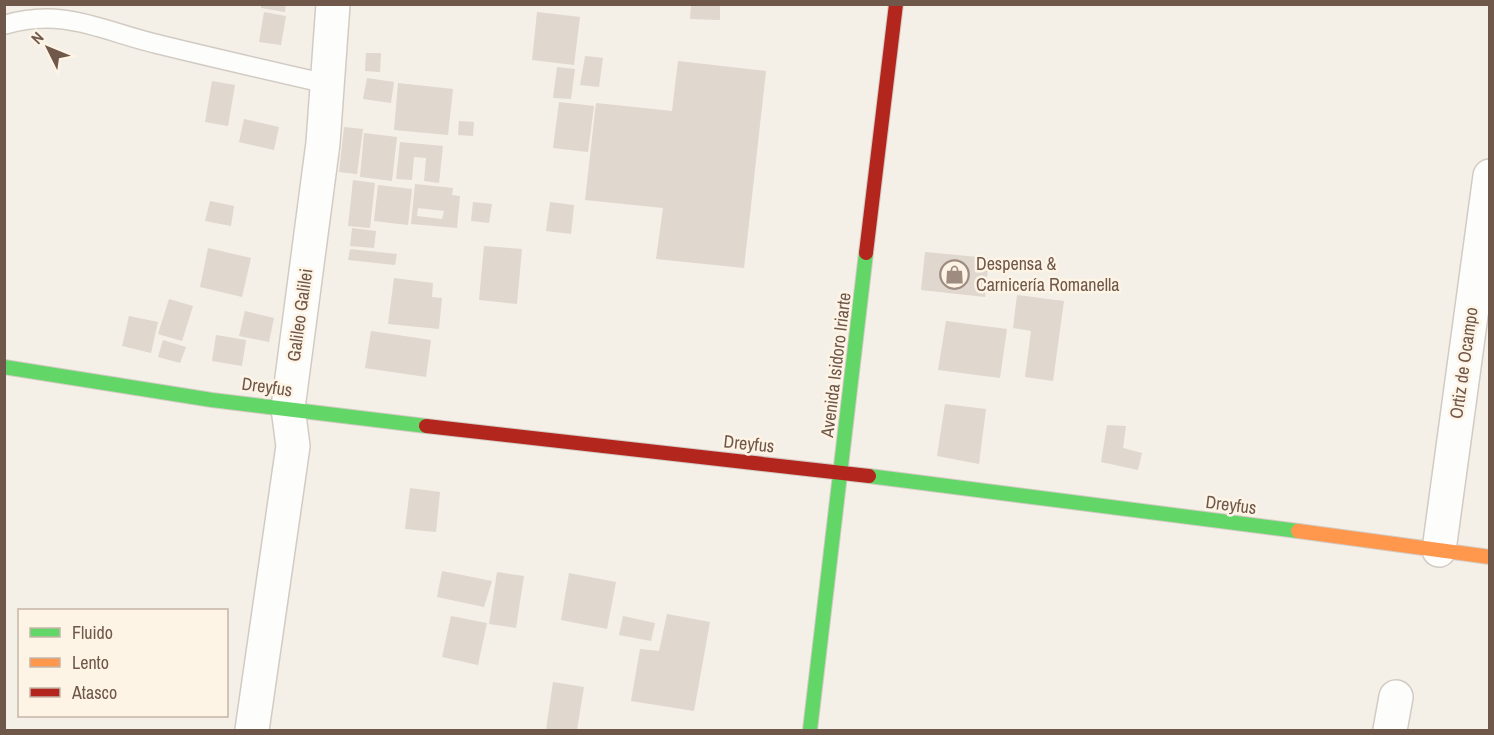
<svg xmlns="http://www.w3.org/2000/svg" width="1494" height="735" viewBox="0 0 1494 735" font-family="'Archivo Narrow',sans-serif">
<rect width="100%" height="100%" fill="#f4efe7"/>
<path fill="#e0d7cf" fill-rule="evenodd" d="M261,4H286L285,12L261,8Z
M691,4H720V20L690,19Z
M264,12L286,16L281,45L259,42Z
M537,12L580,17L574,65L532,60Z
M366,53H381L380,72L365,71Z
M585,56L603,58L599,87L580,85Z
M678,61L766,71L744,268L656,259L663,208L585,200L596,103L672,111Z
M557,67L575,69L571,99L553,98Z
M367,78L394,82L391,103L363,99Z
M212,81L235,85L228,126L205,122Z
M398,83L453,89L448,135L394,130Z
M559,102L594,106L588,152L553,148Z
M244,119L279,127L274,150L239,142Z
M459,121L474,122L473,136L458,135Z
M344,127L363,129L357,174L339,172Z
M364,133L397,137L392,181L360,177Z
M400,142L443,146L439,183L424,181L426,158L414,157L412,180L396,179Z
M353,180L375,183L370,228L348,226Z
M415,184L453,188L452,195L460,196L457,228L411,224ZM418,208L444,211L442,219L417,216Z
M378,185L412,189L408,225L374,221Z
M210,201L234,206L231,226L205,221Z
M473,202L492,204L489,223L471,221Z
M550,202L574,205L571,234L546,231Z
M352,228L376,231L374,248L350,246Z
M484,246L522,249L517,304L479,300Z
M208,248L251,258L242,297L200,287Z
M350,249L397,254L395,265L348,260Z
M925,252L989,258L985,297L921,290Z
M394,278L433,283L432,297L442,298L439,329L388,324Z
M1017,295L1064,301L1053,381L1025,377L1031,331L1013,328Z
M169,299L193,306L182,341L158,334Z
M245,311L274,318L269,342L239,336Z
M129,316L158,322L151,353L122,346Z
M946,321L1007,329L1000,378L938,370Z
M371,331L431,340L426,377L365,368Z
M216,335L246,340L242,366L212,361Z
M163,340L186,347L180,363L158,357Z
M945,404L986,409L979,464L937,456Z
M1107,425L1126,426L1123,448L1142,453L1138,470L1101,462Z
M410,488L440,492L436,532L405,529Z
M442,571L492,581L484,607L437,597Z
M497,572L524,576L516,628L489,624Z
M569,573L616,582L607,629L561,620Z
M667,614L710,622L694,711L631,701L640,649L659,651Z
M451,616L487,623L478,665L442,657Z
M623,616L655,623L651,641L619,635Z
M553,682L584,687L577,730H546Z"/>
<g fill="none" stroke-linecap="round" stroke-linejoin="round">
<defs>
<path id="lane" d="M4,25C63,7 102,31 157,44C214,58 271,71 328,84"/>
<path id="street" d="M1439,550L1490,176
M252,730L293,446L288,408L323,143L333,4
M1390,730L1396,697"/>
<path id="fast" d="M4,367L212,400L426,426
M869,476L1298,531
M810,730L866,253"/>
<path id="slow" d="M1298,531L1490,557"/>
<path id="jam" d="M866,253L896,4
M426,426L869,476"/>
</defs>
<use href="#lane" stroke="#d2cbc4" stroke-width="21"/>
<use href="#street" stroke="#d2cbc4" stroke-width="36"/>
<use href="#fast" stroke="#d3cbc4" stroke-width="16"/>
<use href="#slow" stroke="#d3cbc4" stroke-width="16"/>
<use href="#jam" stroke="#d3cbc4" stroke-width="16"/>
<use href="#lane" stroke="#fdfdfb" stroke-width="18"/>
<use href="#street" stroke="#fdfdfb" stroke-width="33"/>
<use href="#fast" stroke="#63d668" stroke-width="14"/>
<use href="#slow" stroke="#ff974d" stroke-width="14"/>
<use href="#jam" stroke="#b3261e" stroke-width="14"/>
</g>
<defs>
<symbol id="shop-ring" viewBox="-11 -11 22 22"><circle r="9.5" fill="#fef4e6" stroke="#9e8c81" stroke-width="1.5"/><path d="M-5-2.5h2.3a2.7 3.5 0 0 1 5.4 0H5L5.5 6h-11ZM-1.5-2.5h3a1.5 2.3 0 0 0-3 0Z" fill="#9e8c81"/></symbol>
</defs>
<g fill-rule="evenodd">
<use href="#shop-ring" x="938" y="258" width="33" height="33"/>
</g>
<g text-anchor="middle" stroke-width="5" stroke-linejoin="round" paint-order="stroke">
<g font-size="18" fill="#6f574a" stroke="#fef4e6" text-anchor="start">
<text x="976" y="270">Despensa &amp;<tspan x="976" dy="21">Carnicería Romanella</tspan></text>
</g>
<g font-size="18" fill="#6f574a" stroke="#fef4e6">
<text transform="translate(300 315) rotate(-82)" y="6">Galileo Galilei</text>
<text transform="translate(1464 363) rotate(-82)" y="6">Ortiz de Ocampo</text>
<text transform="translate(836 365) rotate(-83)" y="6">Avenida Isidoro Iriarte</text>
<text transform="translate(267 387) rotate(8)" y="6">Dreyfus</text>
<text transform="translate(749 444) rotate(6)" y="6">Dreyfus</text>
<text transform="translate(1231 505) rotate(7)" y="6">Dreyfus</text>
</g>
</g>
<rect width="1494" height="735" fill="none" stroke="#6f574a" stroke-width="12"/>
<rect x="18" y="609" width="210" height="108" fill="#fef4e6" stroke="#c5b5a8" stroke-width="1.5"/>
<rect x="30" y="628" width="30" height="9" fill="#63d668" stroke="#c5b5a8" stroke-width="1.5"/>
<text x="72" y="639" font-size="18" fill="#6f574a">Fluido</text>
<rect x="30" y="658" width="30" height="9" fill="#ff974d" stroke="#c5b5a8" stroke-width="1.5"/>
<text x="72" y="669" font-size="18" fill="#6f574a">Lento</text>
<rect x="30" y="688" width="30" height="9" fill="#b3261e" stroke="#c5b5a8" stroke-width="1.5"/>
<text x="72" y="699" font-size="18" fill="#6f574a">Atasco</text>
<g transform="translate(48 48) rotate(313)" stroke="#fef4e6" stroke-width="4.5" paint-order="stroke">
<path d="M0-4.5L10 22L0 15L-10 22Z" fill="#6f574a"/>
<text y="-9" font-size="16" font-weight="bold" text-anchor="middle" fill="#6f574a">N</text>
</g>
</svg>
